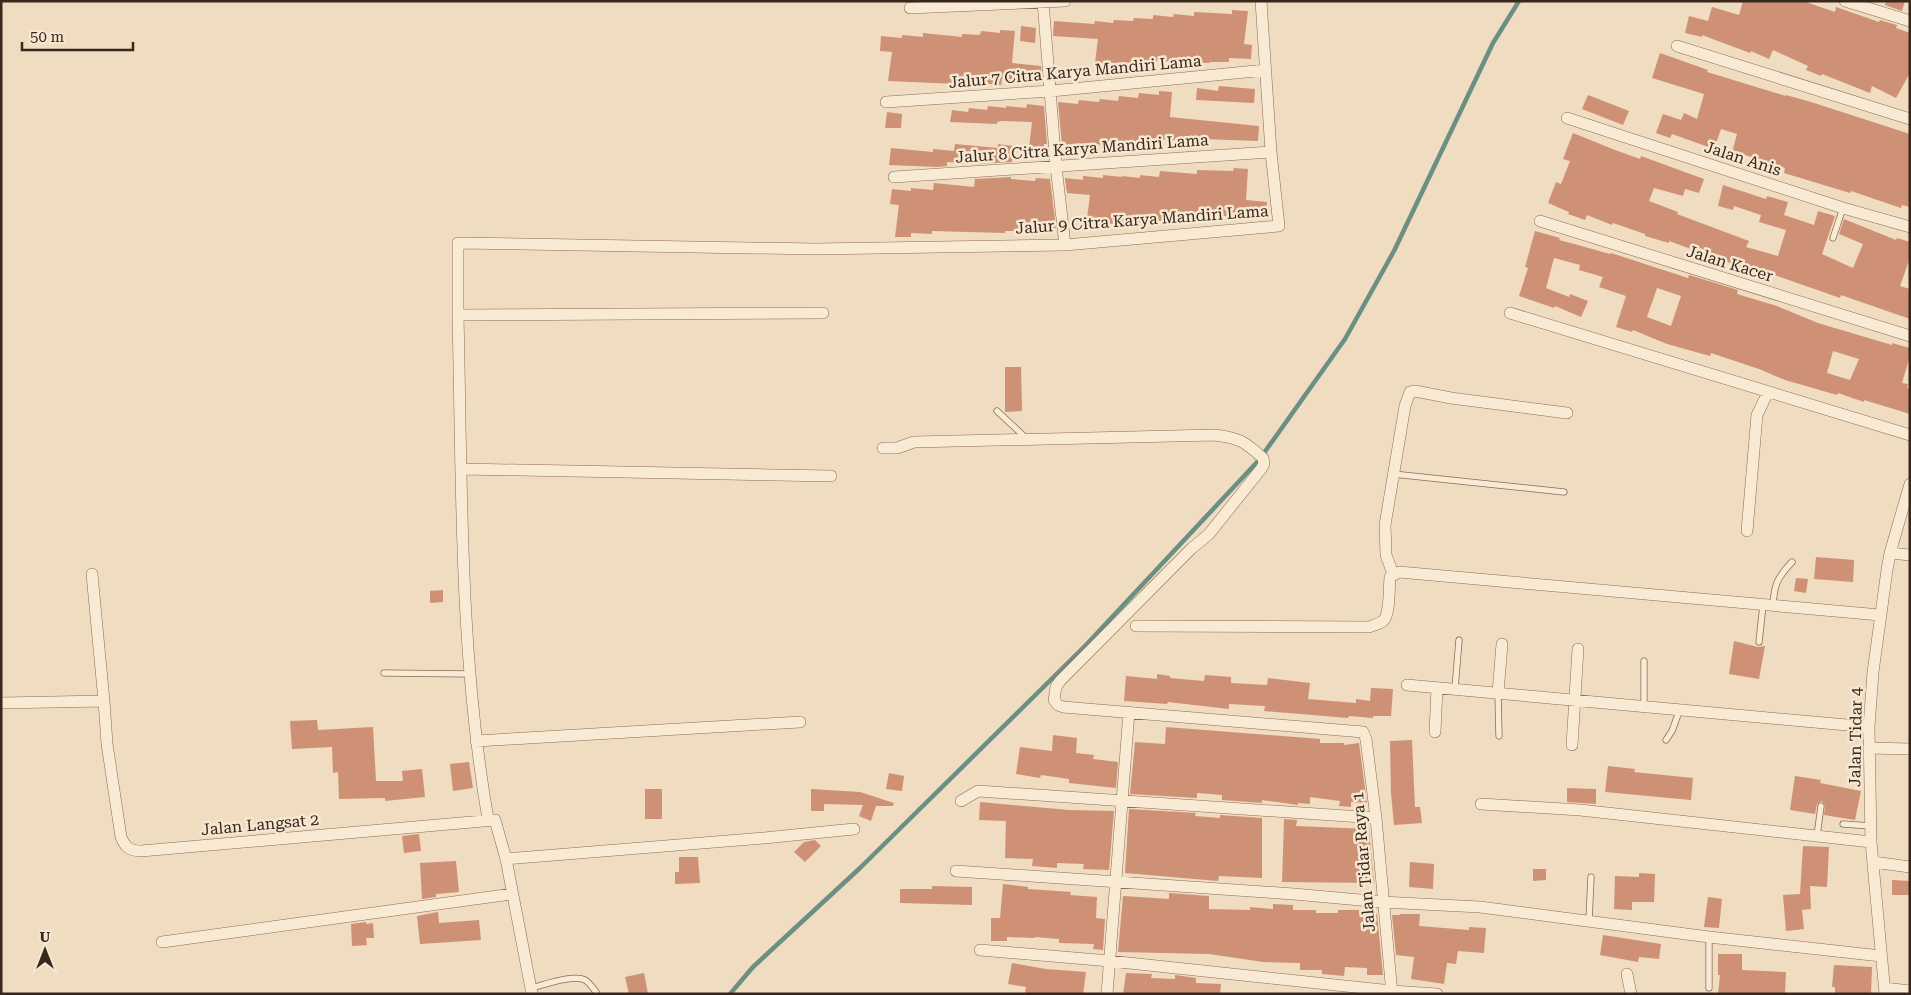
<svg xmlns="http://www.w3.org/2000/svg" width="1911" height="995" viewBox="0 0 1911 995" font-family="'Roboto Serif',serif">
<rect width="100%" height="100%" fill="#efdcc1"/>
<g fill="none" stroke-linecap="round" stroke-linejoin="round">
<path stroke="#6b8f82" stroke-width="4.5" d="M730,994L753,967L860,868L1086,645L1259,460L1345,339L1394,251L1493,43L1519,1"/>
</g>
<path fill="#ce9176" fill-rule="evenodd" d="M1743,1H1803L1835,12L1836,7L1879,22L1880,20L1897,25L1896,28L1910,33V73L1896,98L1872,86L1870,93L1822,74L1821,76L1806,70L1808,66L1773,50L1769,59L1751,51L1750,53L1702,35V37L1685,33L1689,16L1708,21L1712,7L1739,15Z
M1886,1H1905L1902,11L1885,5Z
M1232,10L1248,11L1244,44L1252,45L1251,59L1229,58V62H1210L1209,63L1139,60V63H1095L1098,39L1053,36L1054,21L1094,24L1095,21L1113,23L1114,20L1133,21L1134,18L1153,19V15L1173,17L1174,14L1194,16V12L1232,14Z
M1021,26L1036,28L1035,43L1020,41Z
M1000,30L1015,31L1012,63L1041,66L1042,81L1002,79L1001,85L981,83V85L888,81L892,52L880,51L881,36L902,38V35L923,37V33L962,37V34L980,35L981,31L1000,33Z
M1660,53L1708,70L1707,72L1786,96V95L1811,102L1910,134V207L1902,205L1901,208L1851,191L1850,193L1784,173L1785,168L1745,155L1743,161L1731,156L1737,134L1721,129L1714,149L1672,134L1670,138L1656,133L1663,114L1681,120L1684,113L1697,119L1704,94L1652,78Z
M1219,86L1255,89L1254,103L1196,100L1197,88L1218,91Z
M1159,91L1172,92L1170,117L1259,126L1258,141L1175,138V140L1157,139L1156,142L1119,141V144L1062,145L1058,102L1078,104L1079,100L1099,102L1100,99L1118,101L1119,96L1138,98L1139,93L1159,95Z
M1588,95L1629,111L1623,125L1582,109Z
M1027,104L1044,106L1047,144H1044V149L1029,148L1032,122L1001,121L997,122V124L950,122L952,110L968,112L969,108L987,110L988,106L1006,108V106L1026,108Z
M887,112L902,114L901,128H885Z
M1573,133L1615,150L1640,159L1641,156L1704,179L1699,193L1685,189L1683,196L1654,188L1649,201L1678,212L1677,214L1749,241L1746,247L1778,256L1786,230L1759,222L1761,215L1734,206L1733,210L1718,206L1723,185L1766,199L1767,196L1788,202L1784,215L1814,225L1818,211L1835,216L1822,254L1853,268L1863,244L1839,234L1844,219L1896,240L1897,238L1910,242V258L1900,286L1910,289V319L1841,295L1840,298L1763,271L1739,266L1719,259L1720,256L1695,246L1694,250L1669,241V243L1645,236V234L1613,223L1612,225L1587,215L1585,220L1568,214L1569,212L1548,203L1556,182L1561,184L1570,161L1563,159Z
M955,144L998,148V144L1013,146L1012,162L974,164L947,162V166L937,167L889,165L891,148L933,152V149L954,151Z
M1234,168L1248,169L1246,200L1267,202L1266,216H1183V219L1163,218V221L1144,220V223L1125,222L1124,225L1102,223L1101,227L1086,226L1090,195L1067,193L1065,180V178L1083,180V176L1103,178V175L1122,177V176L1140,178V175L1159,177L1160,171L1197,174V170L1233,171Z
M1011,177V179L1035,181L1036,178L1050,179L1056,228L1042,227L1041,231H1005V233L932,231V234L911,233V237H895L899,205L890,204L892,189L911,191V188L933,190L934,183L974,187L975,179Z
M1535,231L1560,238L1559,240L1578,245L1610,254L1611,253L1688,278L1689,275L1738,290L1737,294L1777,306L1818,323L1892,345V343L1910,348V356L1902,383L1908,384L1907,388H1910V414L1864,400V402L1838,393L1837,395L1785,380L1759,369L1711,353L1710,356L1667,344L1633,330L1632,332L1616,327L1626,296L1599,287L1603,277L1579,270L1580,265L1554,258L1546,288L1569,297L1570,294L1588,301L1581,317L1555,306L1554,308L1519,296L1528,268L1525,267ZM1657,288L1681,296L1671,326L1647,317ZM1833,351L1859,359L1850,380L1827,373Z
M1005,367H1021L1022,411L1005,412Z
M1816,557L1854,560L1853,582L1814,579Z
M1796,578L1808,579L1806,593L1794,591Z
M443,590V602L430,603V591Z
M1734,641L1758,647L1765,646L1759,679L1729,674Z
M1157,674L1170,676V678L1204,681L1205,675L1231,677V683L1267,685L1268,678L1310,683L1308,699L1356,703V699L1370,701L1371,688L1393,689L1391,716H1373V718L1349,716L1348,718L1264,711L1265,706L1229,704V709L1168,702L1167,704L1124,701L1126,676L1157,679Z
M317,720L318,730L373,727L376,781H403L402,771L422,769L425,797L385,801V798L339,799L338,772L333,773L332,747L292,749L290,721Z
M1166,727L1320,739V743H1344V745L1359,743L1367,803L1351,802V807L1339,806L1340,801L1310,797V804L1298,803V805L1262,800V803L1222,800V795L1197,793V798L1130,794L1135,742L1165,744Z
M1053,735L1077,738L1076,753L1094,755L1093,759L1118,762L1116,788L1069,783V779L1041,775L1040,778L1016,774L1020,747L1052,751Z
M1412,740L1415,807H1420L1422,823L1394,825L1391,793L1390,741Z
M469,762L473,788L453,791L450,764Z
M1608,766L1635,769L1634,772L1693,778L1691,800L1605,792Z
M889,773L904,776L902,791L886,789Z
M1795,776L1821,780L1820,783L1861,791L1855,820L1824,815L1825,805L1822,801L1817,804L1815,814L1790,810Z
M1567,788L1596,789V804L1567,802Z
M645,789H662V819H645Z
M811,789L860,792L894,803L893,806H876L871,821L859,816L863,805L824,804V811H811Z
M980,802L1069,810L1114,811L1109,870L1083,869L1084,864L1057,863V868L1032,866L1033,859L1005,858L1006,821L979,820Z
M1129,809L1196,813L1195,816L1220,818V815L1262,818V878L1219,876L1218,881L1125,873Z
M1284,819L1297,820L1296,826L1369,829L1374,883L1282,882Z
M419,834L421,851L404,853L402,836Z
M815,840L821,846L805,862L794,852L804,842Z
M1803,846L1829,847L1827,887L1810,886L1811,909L1802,910L1804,929L1786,931L1783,895L1800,894Z
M679,857H698L700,883L675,884V872H679Z
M456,861L459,892L436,894V897L422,899L420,863Z
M1410,862L1434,864L1433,889L1409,887Z
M1533,869H1546V880L1533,881Z
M1639,873L1655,874L1654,902H1632V910L1614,909L1615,876L1639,877Z
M1892,880L1910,881V895H1892Z
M1003,884L1028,887V889L1071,892L1070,895L1097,897L1096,918L1105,919L1103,950L1093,949L1094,944L1059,943V939L1035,937V938L1007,937V941H991V918H1000Z
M932,886L972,887V905L900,903V889H932Z
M1169,893L1209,896V909L1250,910V907L1273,909V904L1293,905V910H1316V913H1338V910H1360V913L1377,914L1383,975H1367V968L1345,967L1344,976L1322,974V970H1300V963L1263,962L1209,954L1118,952L1123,896L1169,899Z
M1708,897L1722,899L1719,928L1704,927Z
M438,912L439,923L479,920L481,940L420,944L417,916Z
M1400,914H1420L1419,926L1469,930V927L1486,928L1484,953L1458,951L1456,964L1447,963L1444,984L1411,979L1414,957L1396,955L1392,915H1400Z
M366,922V924L373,923L374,938H366L367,945L352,946L351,924Z
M1603,935L1661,944L1659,959L1639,957L1638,962L1600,955Z
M1718,954H1742V970L1786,972L1785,994H1718L1720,975H1718Z
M1012,963L1046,969L1086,972L1083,994H1025L1026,987L1008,984Z
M1834,965L1872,967L1871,994H1835V987H1832Z
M644,973L648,994H629L625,977Z
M1126,973L1152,974L1151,978L1175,979V975L1196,978V983L1221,984L1220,994H1123Z"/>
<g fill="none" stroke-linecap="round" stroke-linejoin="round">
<defs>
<path id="service" d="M1833,238L1843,208
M997,411L1026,438
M1393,474L1564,492
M1773,606C1774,585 1777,578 1792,562
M1759,642L1763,605
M384,673L470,674
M1455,689L1459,640
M1498,694L1499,736
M1644,706V661
M1666,740L1672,731L1680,709
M1843,824L1871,826
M1817,836L1821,806
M1589,920L1591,877
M1709,937V988
M531,988C544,985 573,974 585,980C590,983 592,987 596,992"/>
<path id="minor" d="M1043,1L1056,166L1065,245
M1845,1L1910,21
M910,8L1065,1
M1677,46L1910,119
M886,102L1051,91L1266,70
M1567,118L1843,208L1910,227
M894,177L1271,152
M1540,221L1910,336
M1510,313L1910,435
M458,315V243L815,249L1065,245L1279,226L1271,152L1261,1
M883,448H897L914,442L1215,435C1240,438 1245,442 1263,458L1264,464L1261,469L1209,534L1191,549L1060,681L1056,687L1054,700L1058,705L1063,707L1363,732L1366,739L1376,818L1392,994
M462,469L831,476
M1747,531L1757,415L1768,392
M1890,553L1910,555
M92,574L104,701L107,744L121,837C125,847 130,851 141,851L495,820L506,859L532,994
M1393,574L1386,555L1385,525L1405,406L1410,392L1415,391L1451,398L1567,413
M1136,626L1369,627C1374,625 1380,624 1384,620C1390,613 1389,587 1390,577L1399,572L1880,615
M1407,685L1869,727
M1498,693L1502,644
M1,703L104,701
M1435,732L1437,688
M476,741L800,722
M1572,745L1578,649
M1870,748L1910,749
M961,801L978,791L1376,818
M1481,804L1580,810L1871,842
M488,819C459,653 462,483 458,315L823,313
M506,859L764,838L854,829
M1873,862L1910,867
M956,871L1294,894L1382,902L1480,907L1709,937L1881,956
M162,942L512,894
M980,950L1110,961L1392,991L1437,994
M1627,974L1631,994
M1884,988L1910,991
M1107,994L1129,712
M1885,994L1871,842L1869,727L1873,672L1887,570L1890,553L1910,484"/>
</defs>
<use href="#service" stroke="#896c58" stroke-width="7"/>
<use href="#minor" stroke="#896c58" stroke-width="12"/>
<use href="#service" stroke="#f9ead4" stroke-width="5.5"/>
<use href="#minor" stroke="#f9ead4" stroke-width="11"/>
</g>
<g text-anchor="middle" stroke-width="5" stroke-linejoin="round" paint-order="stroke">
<g font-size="16" fill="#38271d" stroke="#f6e7d1">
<text transform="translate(1075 71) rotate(-5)" y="6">Jalur 7 Citra Karya Mandiri Lama</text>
<text transform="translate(1082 148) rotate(-4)" y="6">Jalur 8 Citra Karya Mandiri Lama</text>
<text transform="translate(1743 158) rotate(18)" y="6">Jalan Anis</text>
<text transform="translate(1142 219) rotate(-4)" y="6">Jalur 9 Citra Karya Mandiri Lama</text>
<text transform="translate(1730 263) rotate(17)" y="6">Jalan Kacer</text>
<text transform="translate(1855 737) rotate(-89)" y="6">Jalan Tidar 4</text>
<text transform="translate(260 824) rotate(-5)" y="6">Jalan Langsat 2</text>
<text transform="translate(1363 862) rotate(-95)" y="6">Jalan Tidar Raya 1</text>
</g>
</g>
<rect width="1911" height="995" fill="none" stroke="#38271d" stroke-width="5"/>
<g transform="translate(45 950)" stroke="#f6e7d1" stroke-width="4" paint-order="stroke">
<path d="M0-4L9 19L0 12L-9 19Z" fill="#38271d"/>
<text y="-8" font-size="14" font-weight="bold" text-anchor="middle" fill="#38271d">U</text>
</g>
<path d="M22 42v8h111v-8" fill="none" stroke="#38271d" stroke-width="2.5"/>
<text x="30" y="42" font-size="15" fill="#38271d" stroke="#f6e7d1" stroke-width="4" paint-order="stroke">50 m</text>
</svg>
